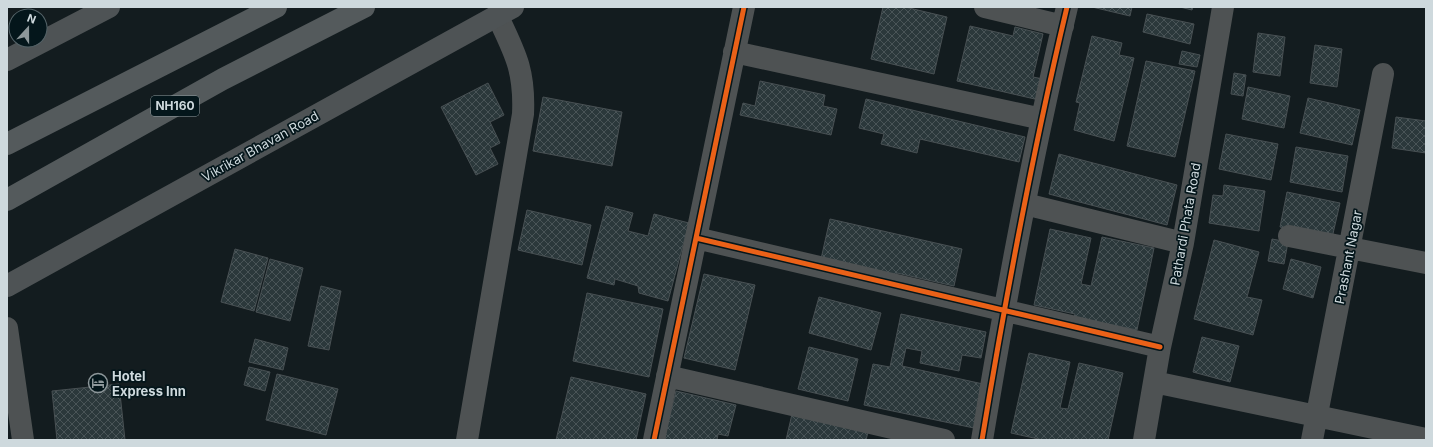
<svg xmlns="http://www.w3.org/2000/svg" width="1433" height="447" viewBox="0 0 1433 447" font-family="Inter,sans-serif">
<defs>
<pattern id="building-cross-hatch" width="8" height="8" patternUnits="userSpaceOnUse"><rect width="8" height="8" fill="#2b383b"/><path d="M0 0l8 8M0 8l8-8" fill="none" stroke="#495457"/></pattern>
</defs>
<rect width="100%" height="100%" fill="#131c1f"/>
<path fill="url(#building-cross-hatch)" stroke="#485053" d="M883,7H905L947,17L934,74L871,59Z
M1092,7H1132L1130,16Z
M1180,7H1193L1192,10Z
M1147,14L1194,24L1190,44L1143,32Z
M970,26L1013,36L1015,27L1043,34L1033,77L1043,79L1039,100L957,81Z
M1258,33L1285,37L1280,76L1253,72Z
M1092,36L1122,43L1119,55L1134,58L1114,141L1074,130L1080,103L1076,102Z
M1315,45L1342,49L1337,87L1310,83Z
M1182,51L1200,55L1197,67L1179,64Z
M1146,61L1195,71L1175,157L1127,146Z
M1234,73L1246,75L1243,96L1231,94Z
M760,81L825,95L823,106L837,109L831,135L740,115L743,103L755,106Z
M488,83L504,115L490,122L500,143L490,148L498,164L476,175L441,107Z
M1248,87L1290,96L1284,128L1242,119Z
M543,97L622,112L612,166L533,151Z
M1308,98L1360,110L1352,145L1300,133Z
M866,99L1025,137L1019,162L920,139L917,153L881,144L884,134L859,128Z
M1396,117L1426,121V153L1392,148Z
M1226,134L1278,144L1271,180L1219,169Z
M1296,147L1348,156L1342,192L1290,182Z
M1059,154L1177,185L1167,225L1049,194Z
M1224,185L1265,191L1259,231L1209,223L1213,195L1223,196Z
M1287,192L1340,203L1332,238L1280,227Z
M606,206L633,213L628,231L648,236L654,214L689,223L668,301L639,293L638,286L615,279L614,285L587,278Z
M527,210L591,225L582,265L518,250Z
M830,219L962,249L954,286L897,273L896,276L821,259Z
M1050,229L1091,238L1081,284L1091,286L1102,237L1154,248L1137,330L1074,317L1075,314L1034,305Z
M1272,239L1288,242L1284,264L1268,261Z
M1214,240L1259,252L1247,297L1262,300L1253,335L1194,319Z
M235,249L268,258L254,311L221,302Z
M270,259L303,268L290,321L256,312Z
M1291,259L1321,267L1313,298L1283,289Z
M704,274L755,285L735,370L684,358Z
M321,286L341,291L329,350L308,346Z
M587,293L663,309L649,377L573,361Z
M819,297L881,313L871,350L809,333Z
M901,314L986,332L981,358L962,355L959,371L920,363L922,351L906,348L902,366L983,384L974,428L864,405L873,364L890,367Z
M1202,337L1239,346L1230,382L1193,372Z
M255,339L288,348L283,370L249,362Z
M809,347L858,359L848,401L798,389Z
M1029,353L1070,362L1060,408L1068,409L1079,363L1123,373L1108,440H1043L1011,433Z
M249,367L270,372L265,391L244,385Z
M277,374L338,389L326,435L266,420Z
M571,377L646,394L636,440H556Z
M119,384L125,440H57L52,391Z
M676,391L736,405L728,436L718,434L717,440H664Z
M792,414L868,432L866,440H786Z"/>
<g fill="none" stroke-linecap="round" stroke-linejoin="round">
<path stroke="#4e5253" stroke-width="22" d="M985,7L1063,26
M734,52L1042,119
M1025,204L1183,243
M1289,236L1426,263
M696,238L1160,347
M7,328L23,440
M667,376L944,440
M1154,382L1426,439
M467,440L523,114C525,70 515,53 497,15
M654,440L744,7
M982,440C1006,295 1033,150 1067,7
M1144,440L1160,347L1183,243L1223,7
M1312,440L1383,74"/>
<path stroke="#4e5355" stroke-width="22" d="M7,60L109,7
M7,286L513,7"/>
<path stroke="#545a5c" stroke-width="22" d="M7,144L276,7
M7,200L223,79L364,7"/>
<defs>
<path id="cycleway" d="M696,238L1160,347
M654,440L744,7
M982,440C1006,295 1033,150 1067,7"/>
</defs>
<use href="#cycleway" stroke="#04161b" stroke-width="8"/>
<use href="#cycleway" stroke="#ea6118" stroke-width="5"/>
</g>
<defs>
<symbol id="hotel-ring" viewBox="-11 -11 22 22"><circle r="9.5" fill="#04161b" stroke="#8d979a" stroke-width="1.5"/><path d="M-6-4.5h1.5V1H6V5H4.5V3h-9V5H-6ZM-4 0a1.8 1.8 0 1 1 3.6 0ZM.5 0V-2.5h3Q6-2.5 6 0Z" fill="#8d979a"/></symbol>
</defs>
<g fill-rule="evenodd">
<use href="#hotel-ring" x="87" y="372" width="22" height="22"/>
</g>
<g text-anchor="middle" stroke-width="3.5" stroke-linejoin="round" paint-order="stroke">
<rect fill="#04161b" stroke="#919ea3" stroke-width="1" x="151" y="96" width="48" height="20" rx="3"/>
<g font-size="12" font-weight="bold" fill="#ced9dd">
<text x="175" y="110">NH160</text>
</g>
<g font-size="13" fill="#ced9dd" stroke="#04161b">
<text transform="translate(260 146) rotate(-29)" y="5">Vikrikar Bhavan Road</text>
<text transform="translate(1185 224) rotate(-80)" y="5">Pathardi Phata Road</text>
<text transform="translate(1348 257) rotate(-79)" y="5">Prashant Nagar</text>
</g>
<g font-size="13" font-weight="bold" fill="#ced9dd" stroke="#04161b" text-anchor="start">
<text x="112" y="381">Hotel<tspan x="112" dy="15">Express Inn</tspan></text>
</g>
</g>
<rect width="1433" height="447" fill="none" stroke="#ced9dd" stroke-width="16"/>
<g transform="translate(28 28) rotate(21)"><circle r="19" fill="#04161b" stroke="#556469"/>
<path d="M0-3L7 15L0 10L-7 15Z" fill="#8d979a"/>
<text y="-6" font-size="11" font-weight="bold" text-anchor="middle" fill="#ced9dd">N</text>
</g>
</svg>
